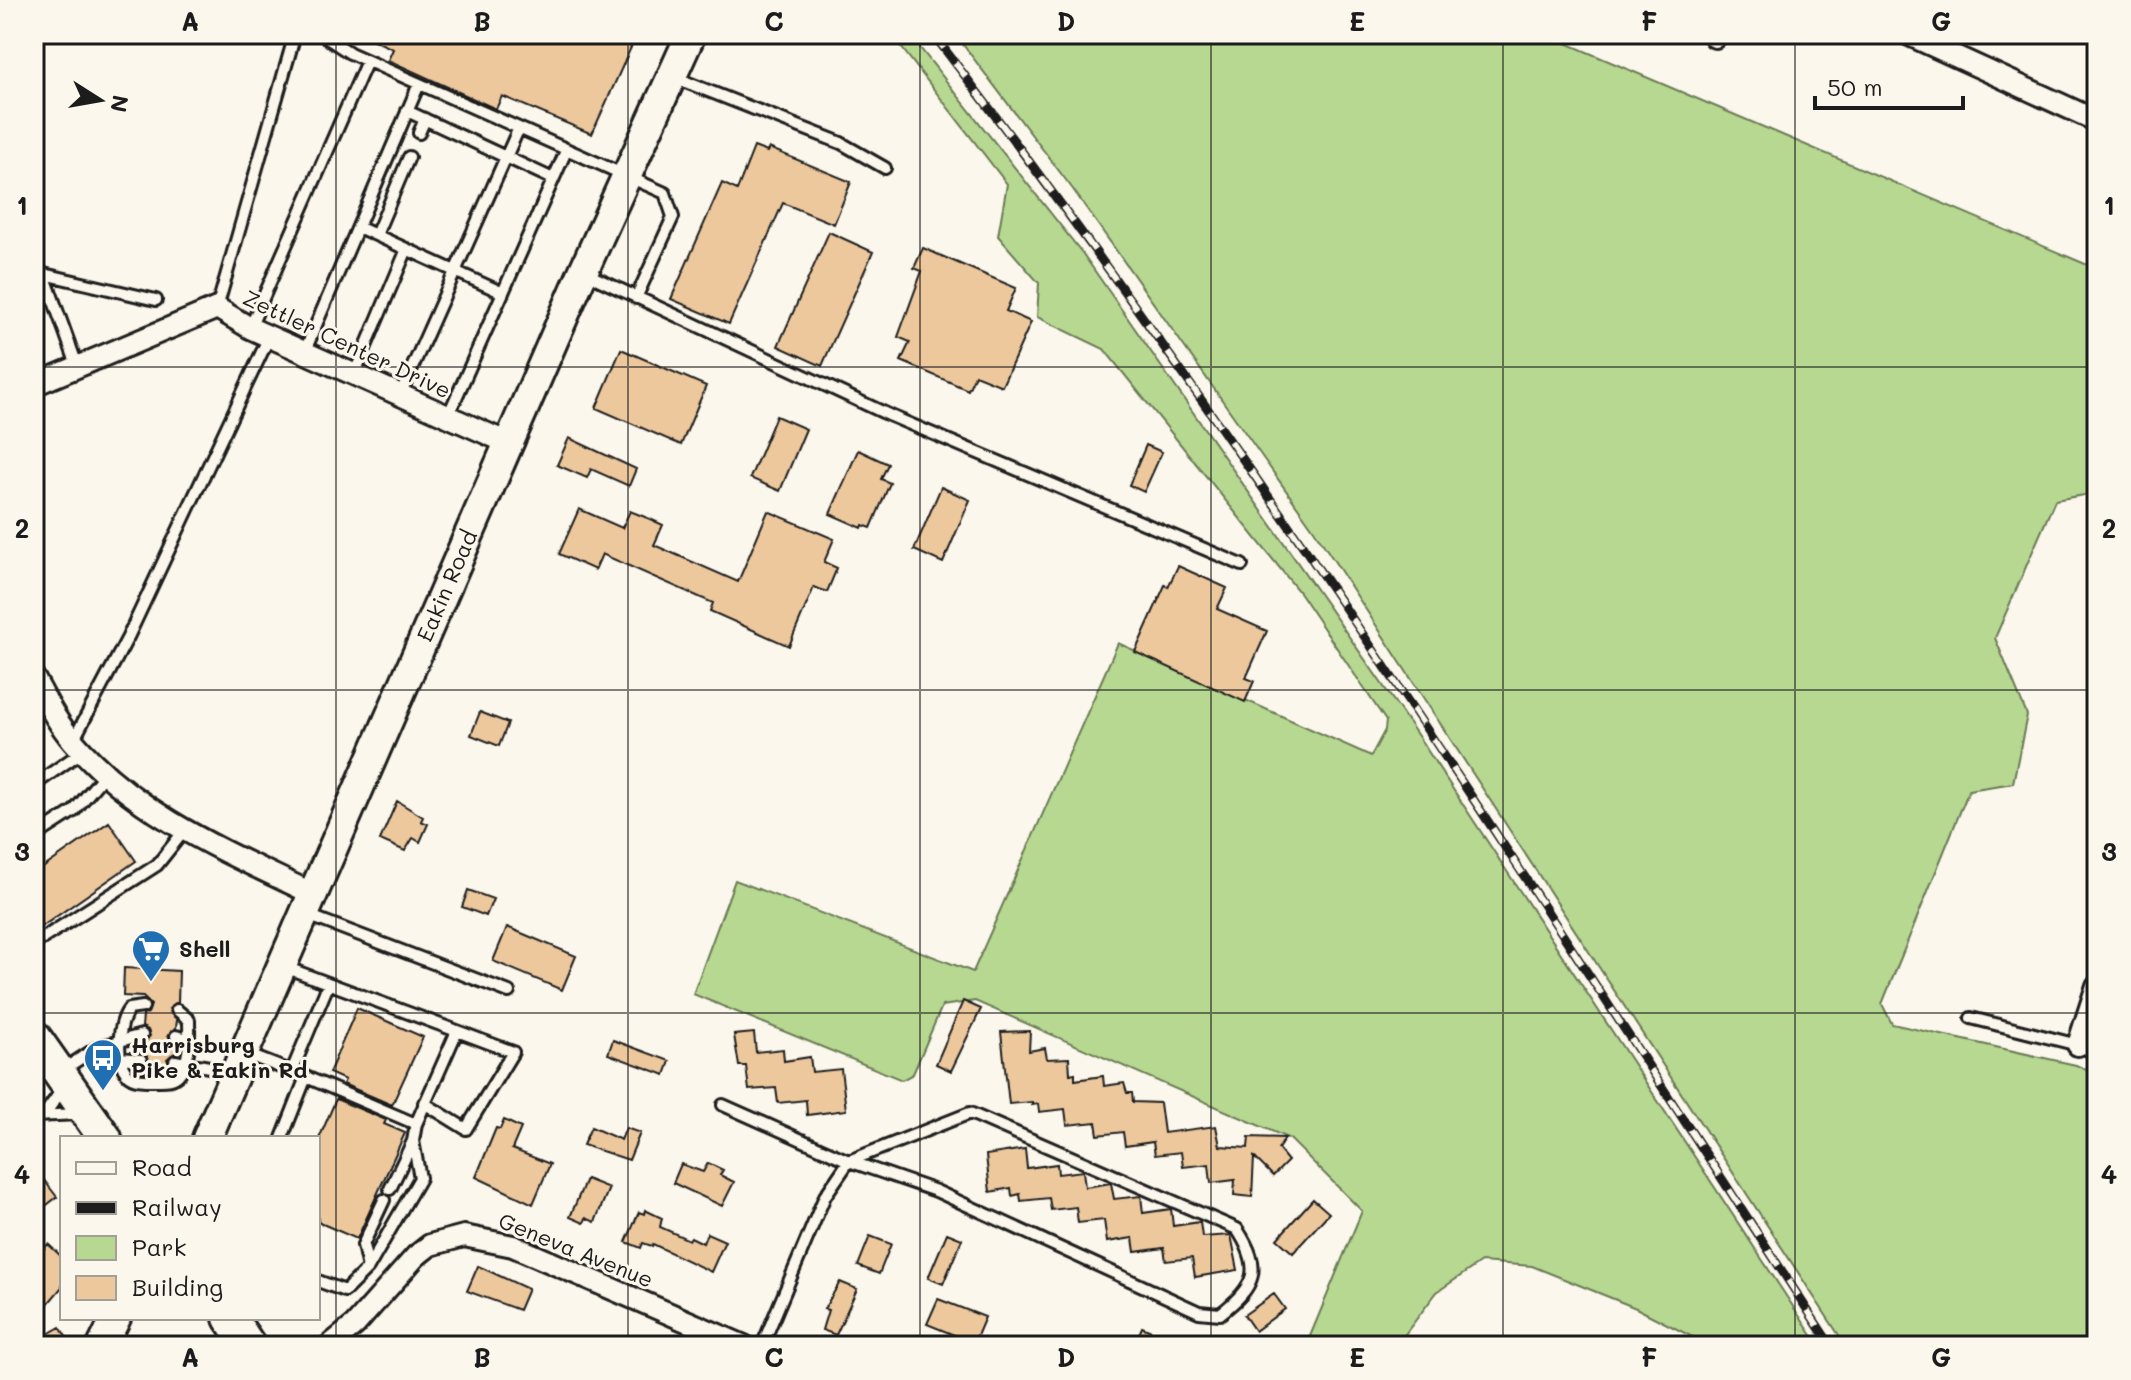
<svg xmlns="http://www.w3.org/2000/svg" width="2131" height="1380" viewBox="0 0 2131 1380" font-family="Mali,sans-serif">
<rect width="100%" height="100%" fill="#fbf7ec"/>
<filter id="ink" filterUnits="userSpaceOnUse"><feTurbulence type="fractalNoise" baseFrequency=".0125" numOctaves="2"/><feDisplacementMap in="SourceGraphic" scale="16" xChannelSelector="R" yChannelSelector="G"/><feConvolveMatrix kernelMatrix="1 2 1 2 8 2 1 2 1" color-interpolation-filters="sRGB"/></filter>
<g filter="url(#ink)">
<path fill="#b7d891" stroke="#6a7a56" stroke-width="2" d="M891,34H909L1083,254L1416,733L1819,1346H1710L1636,1308L1532,1266L1481,1262L1437,1292L1396,1346H1306L1362,1211L1290,1139L975,1001L942,1006L913,1074L902,1080L693,994L735,880L973,972L1118,643L1371,756L1385,730L1386,721L1299,592L1104,349L1037,317L1039,283L998,236L1007,184Z
M955,34H1545L2097,269V493L2055,500L1995,638L2027,715L2013,783L1969,790L1882,1004L1892,1024L2076,1065L2097,1075V1346H1846L1314,530L1072,188Z"/>
<path fill="#edc89d" stroke="#1c1c1c" stroke-width="2" d="M361,34H637L592,134L502,96L496,109L388,60L393,49Z
M754,147L767,152L769,148L851,182L834,224L783,203L729,324L671,299L722,183L737,190Z
M829,232L873,252L822,366L778,346Z
M923,248L1016,288L1006,311L1031,322L1002,386L975,375L968,390L901,361L910,342L898,337L922,271L914,268Z
M621,349L706,386L681,445L596,408Z
M776,416L806,429L780,491L750,478Z
M569,438L636,469L629,486L591,469L587,478L557,465Z
M1146,445L1162,452L1144,492L1129,485Z
M858,450L888,464L881,479L890,483L871,528L863,525L862,528L830,514Z
M941,487L970,500L943,563L914,550Z
M579,509L622,528L630,511L650,519L663,525L654,545L738,582L768,511L834,539L824,562L837,568L827,592L814,587L789,646L710,611L713,603L602,554L595,570L559,554Z
M1178,566L1227,588L1217,609L1267,631L1246,678L1254,681L1245,702L1135,652L1165,585L1168,587Z
M480,712L508,723L499,746L471,735Z
M397,801L423,817L421,821L428,824L420,842L413,838L405,851L380,840Z
M109,822L136,861L34,932V874Z
M468,890L493,899L486,916L462,907Z
M507,927L576,956L562,990L493,961Z
M124,968L179,971L178,1002L169,1009L177,1020L176,1028L168,1035L176,1044L175,1053L167,1059L173,1069L170,1071L140,1072L149,1062L141,1052V1043L150,1036L148,1030L142,1027L143,1015L148,1013L151,1005L143,997L123,996Z
M963,1001L981,1009L951,1071L936,1064Z
M357,1008L423,1037L392,1105L343,1084L345,1080L329,1073Z
M1030,1031L1029,1051L1045,1048L1047,1059L1069,1058L1070,1074L1075,1073V1080L1103,1076L1104,1086L1124,1083L1127,1093H1132L1133,1102L1160,1103L1164,1133L1216,1126L1220,1146L1248,1148L1249,1137L1285,1138L1278,1149L1288,1161L1273,1176L1254,1157L1252,1197L1234,1195L1235,1180L1211,1183L1209,1164L1183,1167L1181,1152L1155,1155L1153,1142L1125,1146L1123,1132L1098,1135L1096,1122L1067,1125L1065,1109L1039,1112L1038,1104L1032,1105V1102L1009,1104L1001,1032Z
M754,1033L756,1052L783,1049L784,1061L810,1057L812,1072L841,1069L846,1110L807,1115L806,1100L778,1103L776,1088L749,1090L746,1066H739L734,1035Z
M613,1040L670,1061L665,1075L608,1054Z
M336,1099L386,1120L384,1124L405,1133L357,1239L318,1222V1141Z
M504,1120L521,1128L512,1149L550,1164L533,1204L476,1177L496,1128L500,1129Z
M591,1127L621,1140L626,1128L640,1133L629,1160L583,1145Z
M1025,1149L1027,1168L1057,1164L1058,1174L1083,1171L1085,1187L1111,1183L1114,1199L1141,1196L1143,1213L1171,1209L1173,1226L1200,1222L1202,1237L1231,1235L1238,1270L1195,1277L1192,1258L1166,1261L1164,1248L1135,1252L1133,1238L1107,1242L1104,1220L1078,1223L1076,1207L1051,1210L1049,1198L1021,1201L1020,1194L1012,1196L1011,1188L990,1192L986,1155Z
M708,1163L723,1170L720,1175L734,1182L722,1206L673,1183L681,1164L703,1172Z
M34,1167L57,1197L34,1215Z
M586,1179L609,1188L595,1222L586,1218L584,1223L570,1217Z
M1313,1199L1329,1213L1293,1253L1277,1239Z
M645,1210L662,1218L660,1227L689,1240L691,1237L703,1243L707,1233L725,1241L711,1272L653,1244L652,1246L643,1243L641,1248L626,1242L639,1212L644,1214Z
M947,1233L962,1239L943,1284L928,1278Z
M870,1236L891,1244L879,1274L858,1266Z
M48,1244L62,1257V1287L46,1306L34,1296V1260Z
M478,1266L528,1289L519,1310L467,1291Z
M840,1282L857,1289L836,1335L822,1330L828,1310L824,1309Z
M1274,1294L1285,1309L1255,1331L1244,1315Z
M938,1299L985,1317L974,1343L927,1324Z
M60,1327L72,1346H43L39,1339Z
M1142,1327L1185,1346H1134Z"/>
<g fill="none" stroke-linecap="round" stroke-linejoin="round">
<defs>
<path id="lane" d="M321,34L350,53L665,193L673,217L636,298
M673,77L841,143L885,168
M407,111L553,179
M419,133L425,119
M358,227L503,293
M376,235L409,157
M34,266L44,274L78,368
M585,273L891,416L1242,565
M44,274L156,300
M217,308L295,34
M250,328L367,61
M304,353L419,84
M354,375L407,249
M400,395L518,130
M448,416L566,151
M73,741L128,637L269,337
M34,785L83,751
M34,837L74,811L105,774
M305,914L509,992
M34,944L157,865L184,831
M282,966L457,1031L416,1124L413,1141L420,1178L368,1268L345,1291L318,1281
M143,1007L129,1009C119,1022 114,1059 127,1074C134,1081 146,1080 156,1080C164,1080 173,1081 179,1074C191,1062 189,1035 189,1020L177,1010
M1971,1018L2078,1045L2097,1054
M176,1036L189,1039
M246,1054L306,1077L282,1138
M121,1058L141,1060
M175,1061L232,1071
M61,1071L98,1047L142,1035
M292,1071L328,985
M306,1077L416,1124
M424,1103L466,1129L513,1052L457,1031
M723,1105L849,1161L936,1191L1199,1312L1220,1314C1256,1286 1263,1269 1237,1229L970,1113L849,1161L825,1196L762,1346
M44,1115L64,1087
M34,1116L80,1114
M390,1189L413,1141
M368,1268L363,1245L384,1200
M34,1345L35,1346"/>
<path id="street" d="M1907,34L2097,121
M1715,37L1716,34
M34,385L217,308L250,328L508,443
M34,678C46,700 57,723 73,741C136,815 226,852 311,893
M2078,1045L2097,986
M329,1346L355,1325L416,1256L430,1245L464,1236L513,1246L744,1346"/>
<g id="secondary">
<path id="s1" d="M207,1138L583,272L691,34"/>
<path d="M102,1346L116,1318"/>
</g>
<path id="primary" d="M34,1037L105,1138
M230,1318L249,1346"/>
</defs>
<use href="#lane" stroke="#1c1c1c" stroke-width="16"/>
<use href="#street" stroke="#1c1c1c" stroke-width="26"/>
<use href="#secondary" stroke="#1c1c1c" stroke-width="34"/>
<use href="#primary" stroke="#1c1c1c" stroke-width="38"/>
<use href="#lane" stroke="#fbf7ec" stroke-width="10"/>
<use href="#street" stroke="#fbf7ec" stroke-width="20"/>
<use href="#secondary" stroke="#fbf7ec" stroke-width="28"/>
<use href="#primary" stroke="#fbf7ec" stroke-width="32"/>
<defs>
<path id="rail" d="M933,34C1256,454 1541,902 1831,1346"/>
</defs>
<use href="#rail" stroke="#1c1c1c" stroke-width="9"/>
<use href="#rail" stroke="#fbf7ec" stroke-width="6" stroke-dasharray="18" stroke-linecap="butt"/>
</g>
</g>
<path fill="none" stroke="#1c1c1c" stroke-width="2" stroke-opacity="0.55" d="M336,34V1346M628,34V1346M920,34V1346M1211,34V1346M1503,34V1346M1795,34V1346M34,367H2097M34,690H2097M34,1013H2097"/>
<defs>
<symbol id="supermarket-pin" viewBox="-11 -11 22 30"><path d="M0 17L-7.5 6A9.5 9.5 0 1 1 7.5 6Z" fill="#1f6fb2" stroke="#fbf7ec"/><path d="M-6-5.5h2.5l.6 2H6L4.5 2H-2.5L-4.4-4H-6ZM-1.5 3.2a1.3 1.3 0 1 0 .1 0ZM3 3.2a1.3 1.3 0 1 0 .1 0Z" fill="#fff"/></symbol>
<symbol id="bus-pin" viewBox="-11 -11 22 30"><path d="M0 17L-7.5 6A9.5 9.5 0 1 1 7.5 6Z" fill="#1f6fb2" stroke="#fbf7ec"/><path d="M-5-6H5V4H4V6H2V4H-2V6H-4V4H-5ZM-3.5-4V0h7V-4ZM-3.5 1.2v1.5H-2V1.2ZM2 1.2v1.5H3.5V1.2Z" fill="#fff"/></symbol>
</defs>
<g fill-rule="evenodd">
<use href="#supermarket-pin" x="129" y="927" width="44" height="60"/>
<use href="#bus-pin" x="81" y="1036" width="44" height="60"/>
</g>
<g text-anchor="middle" stroke-width="6" stroke-linejoin="round" paint-order="stroke">
<g font-size="22" fill="#1c1c1c" stroke="#fbf7ec">
<text transform="translate(347 344) rotate(25)" y="8">Zettler Center Drive</text>
<text dy="8" stroke="none"><textPath href="#s1" startOffset="602">Eakin Road</textPath></text>
<text transform="translate(576 1250) rotate(22)" y="8">Geneva Avenue</text>
</g>
<g font-size="22" font-weight="bold" fill="#1c1c1c" stroke="#fbf7ec" text-anchor="start">
<text x="179" y="957">Shell</text>
<text x="131" y="1053">Harrisburg<tspan x="131" dy="25">Pike &amp; Eakin Rd</tspan></text>
</g>
</g>
<rect width="2131" height="1380" fill="none" stroke="#fbf7ec" stroke-width="88"/>
<rect x="60" y="1136" width="260" height="184" fill="#fbf7ec" stroke="#a29f99" stroke-width="2"/>
<rect x="76" y="1162" width="40" height="12" fill="#fbf7ec" stroke="#a29f99" stroke-width="2"/>
<text x="132" y="1176" font-size="24" fill="#1c1c1c">Road</text>
<rect x="76" y="1202" width="40" height="12" fill="#1c1c1c" stroke="#a29f99" stroke-width="2"/>
<text x="132" y="1216" font-size="24" fill="#1c1c1c">Railway</text>
<rect x="76" y="1236" width="40" height="24" fill="#b7d891" stroke="#a29f99" stroke-width="2"/>
<text x="132" y="1256" font-size="24" fill="#1c1c1c">Park</text>
<rect x="76" y="1276" width="40" height="24" fill="#edc89d" stroke="#a29f99" stroke-width="2"/>
<text x="132" y="1296" font-size="24" fill="#1c1c1c">Building</text>
<g transform="translate(100 100) rotate(101)" stroke="#fbf7ec" stroke-width="6" paint-order="stroke">
<path d="M0-6L14 30L0 20L-14 30Z" fill="#1c1c1c"/>
<text y="-12" font-size="22" font-weight="bold" text-anchor="middle" fill="#1c1c1c">N</text>
</g>
<path d="M1815 96v12h148v-12" fill="none" stroke="#1c1c1c" stroke-width="4"/>
<text x="1827" y="96" font-size="24" fill="#1c1c1c" stroke="#fbf7ec" stroke-width="6" paint-order="stroke">50 m</text>
<rect x="44" y="44" width="2043" height="1292" fill="none" stroke="#1c1c1c" stroke-width="3"/>
<g font-size="26" text-anchor="middle" font-weight="bold" fill="#1c1c1c">
<text x="190" y="31">A</text>
<text x="482" y="31">B</text>
<text x="774" y="31">C</text>
<text x="1066" y="31">D</text>
<text x="1357" y="31">E</text>
<text x="1649" y="31">F</text>
<text x="1941" y="31">G</text>
<text x="22" y="215">1</text>
<text x="2109" y="215">1</text>
<text x="22" y="538">2</text>
<text x="2109" y="538">2</text>
<text x="22" y="861">3</text>
<text x="2109" y="861">3</text>
<text x="22" y="1184">4</text>
<text x="2109" y="1184">4</text>
<text x="190" y="1367">A</text>
<text x="482" y="1367">B</text>
<text x="774" y="1367">C</text>
<text x="1066" y="1367">D</text>
<text x="1357" y="1367">E</text>
<text x="1649" y="1367">F</text>
<text x="1941" y="1367">G</text>
</g>
</svg>
